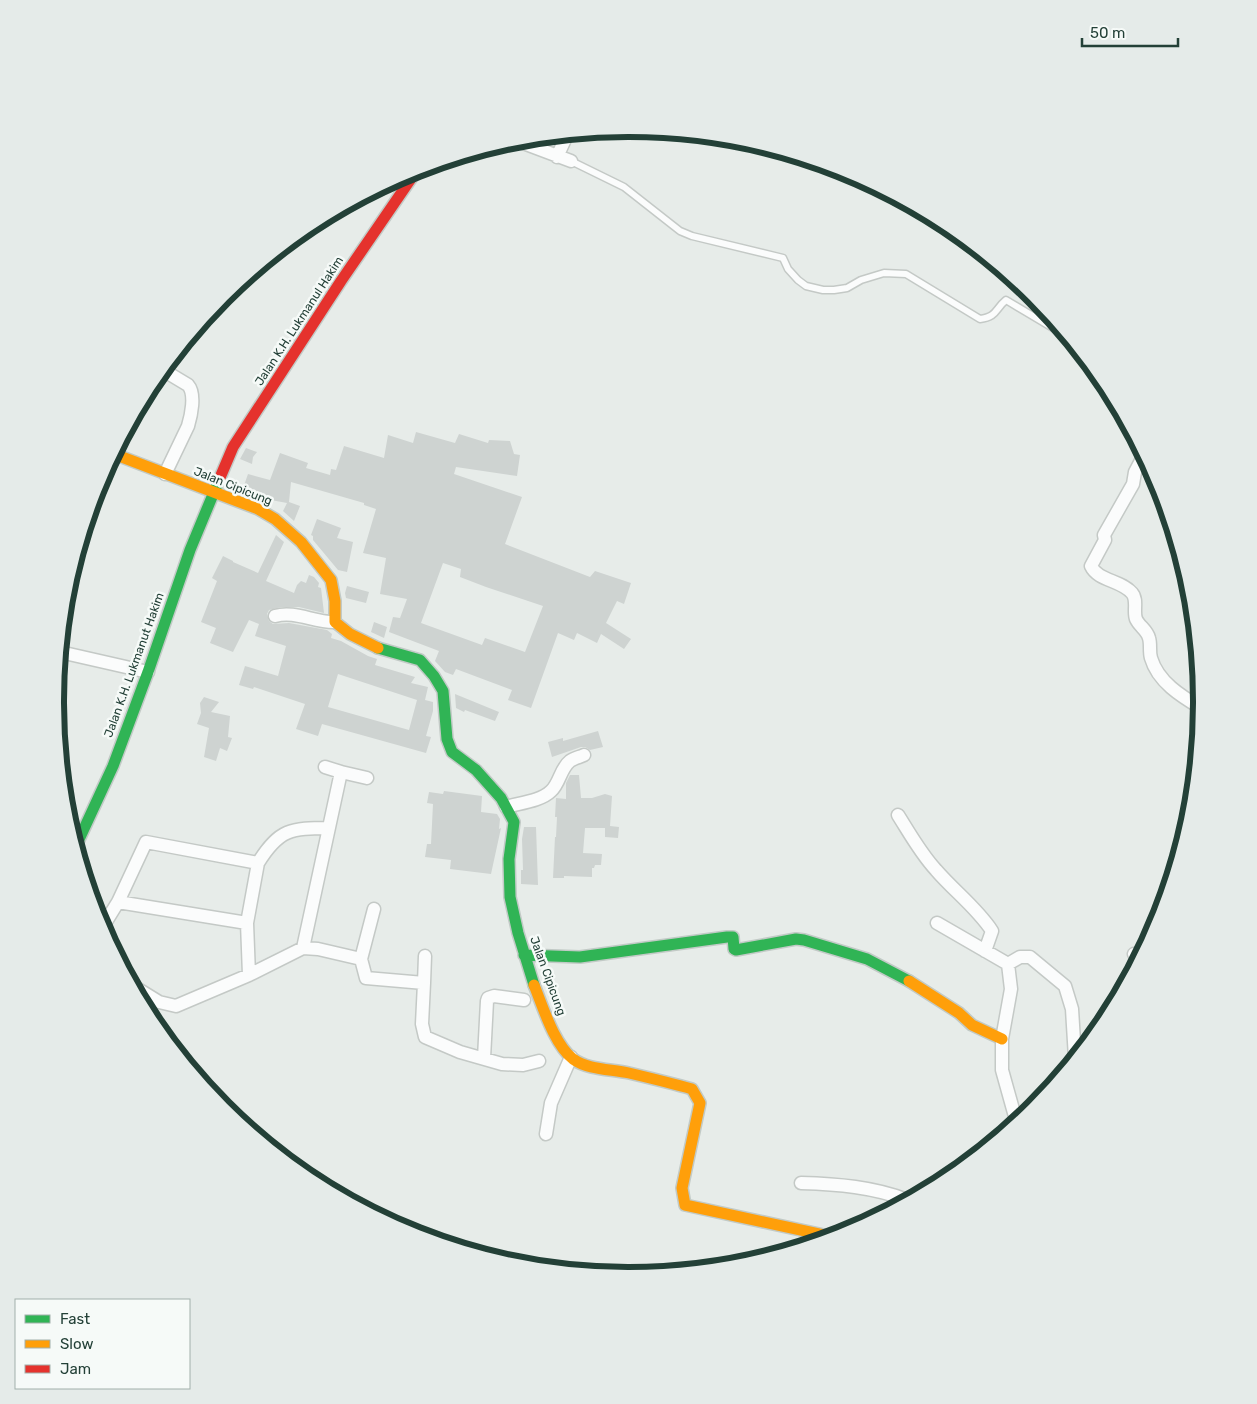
<svg xmlns="http://www.w3.org/2000/svg" width="1257" height="1404" viewBox="0 0 1257 1404" font-family="Rubik,sans-serif">
<rect width="100%" height="100%" fill="#e7ece9"/>
<path fill="#ced3d1" fill-rule="evenodd" d="M416,432L455,443L459,434L488,443L489,440L510,441L514,454L520,455L517,476L456,467L454,474L522,497L505,544L590,577L595,571L631,583L624,604L617,601L606,623L631,639L624,649L601,634L597,643L577,633L574,640L558,633L531,708L508,700L512,690L456,669L453,675L445,672L435,661L439,651L389,632L393,617L400,618L407,599L380,594L386,558L363,553L376,509L364,505V503L291,482L289,502L300,506L294,521L283,511L287,503L260,498L242,491L248,474L270,480L280,453L308,463L306,468L330,475L331,469L336,470L344,446L384,458L388,435L413,443ZM443,563L461,569L460,577L486,587L543,606L525,652L485,638L482,645L421,623Z
M246,448L257,452L253,457L252,464L240,459Z
M317,519L341,528L337,538L353,542L347,572L338,570L313,540V536L311,535Z
M276,535L284,542L266,581L294,593L297,585L301,581L306,583L309,575L314,577L319,583L318,587L321,588L324,613L299,607H281L269,610L267,614L269,621L273,624L289,623L327,630L332,634L331,638L341,641L368,656L377,659L375,665L415,677L411,683L428,687L425,700L433,702V711L426,736L431,737L426,753L322,724L318,736L296,729L305,704L254,687L253,689L239,685L245,666L278,676L286,646L255,636L259,624L249,620L233,652L210,643L216,628L201,622L217,581L212,578L223,556L233,561V562L258,573ZM338,674L417,700L409,730L328,707Z
M347,586L369,592L366,603L346,598L345,593Z
M374,622L387,627L384,638L371,632Z
M455,694L499,712L495,721L465,710L464,712L456,708Z
M204,697L219,702L211,712L230,716L228,737L232,738L227,751L220,748L216,761L204,757L209,728L197,724L201,713L200,703Z
M598,731L603,747L590,750L585,747H581L552,757L548,742L563,738V741Z
M570,775H579L581,798H592L605,794L612,796L610,826L619,827L618,838L605,837V828H585L583,853L602,854L601,865H595L594,868H592V877L564,876V878H553L555,837H556L557,817H555L556,798L566,799V783Z
M444,791L482,796L481,812L497,814L500,819L499,829L501,828L491,874L450,869L451,860L425,857L427,844H431L433,804L427,803L429,792L443,794Z
M524,827H536L538,885L521,884V870H523L522,839Z"/>
<g fill="none" stroke-linecap="round" stroke-linejoin="round">
<defs>
<path id="lane" d="M571,161L624,187L680,231L692,236L783,258L788,269L798,280L806,286L823,290H834L847,288L861,280L884,273L906,274L980,319C997,317 995,309 1006,300L1068,337
M1110,393L1112,396"/>
<path id="street" d="M515,140L571,161
M557,157L567,135
M163,370L188,385C196,394 191,416 188,426L165,474
M1144,455L1135,472L1133,484L1104,535L1105,540L1091,566C1098,581 1121,580 1132,593C1138,600 1133,611 1136,619C1139,626 1147,630 1149,638C1151,644 1149,651 1151,658C1158,682 1181,696 1201,708
M275,616C295,610 315,623 335,622
M60,652L148,672
M341,772L367,778
M506,807C520,803 541,801 551,791C560,783 560,769 570,761C574,758 580,757 584,755
M898,815C910,834 921,854 936,870C954,891 977,908 992,931L985,951
M258,863C279,829 291,828 329,828
M118,902L247,923
M937,923L1008,964L1011,989L1002,1039V1070L1014,1113L1019,1120
M102,928L118,902L146,842L258,863L247,923L249,975
M303,948L341,772L325,767
M1134,954L1140,955
M361,959L366,978L424,983L422,1024L425,1037L460,1052L502,1064L523,1065L539,1061
M1008,964L1020,957H1030L1065,986L1072,1009L1075,1058
M424,983L425,956
M133,986L159,1002L176,1006L249,975L303,948L318,949L361,959L374,909
M484,1058L487,1001L488,998L494,996L524,1000
M546,1134L551,1103L571,1057
M801,1183C837,1184 874,1187 907,1200"/>
<path id="fast" d="M378,648L420,660L434,676L443,691L447,739L452,752L476,770L501,798L514,822L509,859L510,897L518,933L534,985
M76,846L113,766L148,672L190,550L219,480
M524,955L580,957L727,937H733L734,949L736,950L796,939L804,940L867,959L909,981"/>
<path id="slow" d="M114,454L258,509L275,519L301,542L331,580L335,601V622L350,634L378,648
M909,981L959,1013L972,1025L1002,1039
M534,985C543,1007 554,1044 573,1059C588,1070 611,1069 629,1073C650,1078 671,1083 692,1089L700,1103L682,1188L685,1205L833,1237"/>
<path id="jam" d="M219,480L233,447L341,281L417,170"/>
</defs>
<use href="#lane" stroke="#c4c9c6" stroke-width="9"/>
<use href="#street" stroke="#c4c9c6" stroke-width="15"/>
<use href="#fast" stroke="#c2cac6" stroke-width="14"/>
<use href="#slow" stroke="#c2cac6" stroke-width="14"/>
<use href="#jam" stroke="#c2cac6" stroke-width="14"/>
<use href="#lane" stroke="#fbfcfc" stroke-width="6"/>
<use href="#street" stroke="#fbfcfc" stroke-width="12"/>
<use href="#fast" stroke="#30b455" stroke-width="11"/>
<use href="#slow" stroke="#ff9f0a" stroke-width="11"/>
<use href="#jam" stroke="#e5322d" stroke-width="11"/>
</g>
<g text-anchor="middle" stroke-width="5" stroke-linejoin="round" paint-order="stroke">
<g font-size="12" fill="#234037" stroke="#f6faf8">
<text transform="translate(299 321) rotate(-57)" y="4">Jalan K.H. Lukmanul Hakim</text>
<text transform="translate(233 486) rotate(22)" y="4">Jalan Cipicung</text>
<text transform="translate(134 665) rotate(-70)" y="4">Jalan K.H. Lukmanut Hakim</text>
<text transform="translate(548 976) rotate(70)" y="4">Jalan Cipicung</text>
</g>
</g>
<path d="M0 0H1257V1404H0ZM628 137H629A564 564 0 0 1 1193 701V703A564 564 0 0 1 629 1267H628A564 564 0 0 1 64 703V701A564 564 0 0 1 628 137Z" fill="#e5ebe9" fill-rule="evenodd"/>
<path fill="none" stroke="#234037" stroke-width="6" d="M628 137H629A564 564 0 0 1 1193 701V703A564 564 0 0 1 629 1267H628A564 564 0 0 1 64 703V701A564 564 0 0 1 628 137Z"/>
<rect x="15" y="1299" width="175" height="90" fill="#f6faf8" stroke="#a2b0ab"/>
<rect x="25" y="1315" width="25" height="8" fill="#30b455" stroke="#a2b0ab"/>
<text x="60" y="1324" font-size="15" fill="#234037">Fast</text>
<rect x="25" y="1340" width="25" height="8" fill="#ff9f0a" stroke="#a2b0ab"/>
<text x="60" y="1349" font-size="15" fill="#234037">Slow</text>
<rect x="25" y="1365" width="25" height="8" fill="#e5322d" stroke="#a2b0ab"/>
<text x="60" y="1374" font-size="15" fill="#234037">Jam</text>
<path d="M1082 38v8h96v-8" fill="none" stroke="#234037" stroke-width="2.5"/>
<text x="1090" y="38" font-size="15" fill="#234037" stroke="#f6faf8" stroke-width="4" paint-order="stroke">50 m</text>
</svg>
